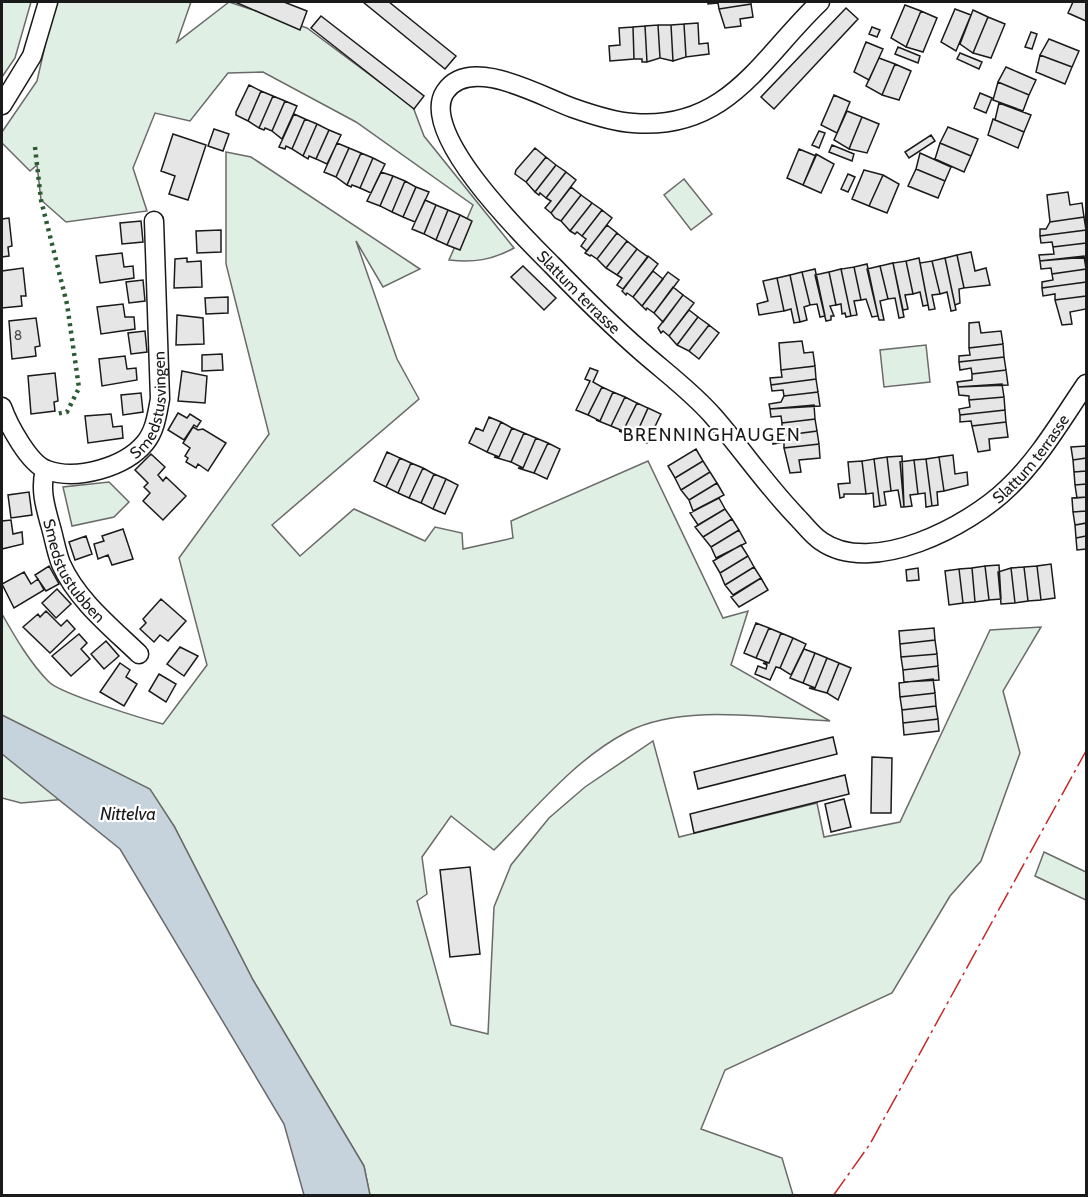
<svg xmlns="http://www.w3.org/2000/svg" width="1088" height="1197" viewBox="0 0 1088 1197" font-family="Cabin,sans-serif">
<rect width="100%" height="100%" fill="#fff"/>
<path fill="#e0efe3" stroke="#6a6a6a" stroke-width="1.5" d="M2,2H31L15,58L2,77Z
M55,2H191L177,42L229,2L307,28L413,107L424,136L514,248C492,260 474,263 449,260L473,205L356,122L263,72L228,73L190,121L155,113L133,168L147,211L66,222L41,200L37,165L30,171L2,143V132L37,81Z
M226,152L251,157L420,269L383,287L356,241L397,359L419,399L272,525L300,556L354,509L425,541L435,527L462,533L463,549L513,538L511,521L648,461L723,618L748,611L731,665L830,721C768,718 683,703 627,732C575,759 535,809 494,850L451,816L422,857L427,894L417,901L451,1025L488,1034L494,907L511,865L549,818L585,787L653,741L679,837L817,803L824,837L900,822L990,630L1041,627L1003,691L1020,753L981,861L950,896L892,993L725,1070L701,1129L782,1158L793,1195L370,1196L364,1166L253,980L174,826L90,797L21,803L2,798V614C15,637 30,663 49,682C61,694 144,719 163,724L207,665L179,558L269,434L226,264Z
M684,179L712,214L691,230L664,195Z
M926,345L930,382L884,387L880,350Z
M109,482L129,502L114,517L72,526L63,487Z
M1044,852L1086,872V900L1035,876Z"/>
<path fill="#c6d2dc" stroke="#6a6a6a" stroke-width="1.5" d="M2,715L150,789L174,826L253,980L364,1166L370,1195H304L284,1124L120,849L2,754Z"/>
<path fill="#e6e6e6" stroke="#1a1a1a" stroke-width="1.5" d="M235,2H284L307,11L300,30Z
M363,2H389L456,56L445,69Z
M708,2H751V4L719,9L718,3L708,4Z
M1073,2H1086V21L1068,13Z
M751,4L753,17L740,19L741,26L725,28L719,9Z
M905,5L921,11L906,47L891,38Z
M846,8L858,19L774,109L761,97Z
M955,9L971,15L956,51L941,42Z
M973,10L988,17L973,53L960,44Z
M921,11L937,18L923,52L906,47Z
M321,16L424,96L414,109L311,28Z
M988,17L1005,24L991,58L973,53Z
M698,23L699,44L708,43L709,54L686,57L684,24Z
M684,24L686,57L673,61L671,25Z
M658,25L660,58L647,62L645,26Z
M658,25H671L673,61L660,58Z
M645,26L647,62H642V59H634L633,27Z
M633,27L634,59L610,61L609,46L620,45L619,28Z
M872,27L880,30L877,37L869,34Z
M1031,32L1037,34L1032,49L1025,47Z
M1049,39L1079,51L1072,67L1040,55Z
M866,42L883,49L869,80L854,72Z
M898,47L920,56L918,63L895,54Z
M960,53L982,62L979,69L957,59Z
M1040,55L1072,67L1065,84L1036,72Z
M879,58L895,64L882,95L866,86Z
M895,64L911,71L899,100L882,95Z
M1006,67L1036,80L1029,95L998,82Z
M998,82L1029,95L1023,111L993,100Z
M249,85L261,91L248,121L236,115V112Z
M261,91L273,96L259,128L248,121Z
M980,93L992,98L986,113L974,108Z
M834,95L850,102L837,133L821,125Z
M273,96L285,101L272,131L265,128L264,130L259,128Z
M285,101L297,106L282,139L272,131Z
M999,103L1031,115L1024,132L995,120Z
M847,111L862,117L849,149L834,140Z
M294,114L305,119L292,149L286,146L285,149L279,147Z
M862,117L879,124L867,153L849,149Z
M305,119L317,124L303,156L292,149Z
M993,119L1024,132L1018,148L988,135Z
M317,124L329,130L316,159L309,156L308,159L303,156Z
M948,127L978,139L971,156L940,143Z
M214,129L229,134L223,151L208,146Z
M329,130L341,135L327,164L316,159Z
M819,131L825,133L819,148L812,145Z
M173,134L206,145L188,200L169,194L175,176L161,171Z
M931,135L935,141L909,158L905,152Z
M337,143L349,148L336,177L324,172Z
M940,143L971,156L964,172L935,159Z
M832,145L854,154L852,161L829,152Z
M349,148L361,153L347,185L336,177Z
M535,148L546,157L526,182L515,174L516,170Z
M799,149L816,156L803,185L787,178Z
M361,153L373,158L360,188L352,185L351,187L347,185Z
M920,153L951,167L945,181L916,169Z
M816,154L834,164L821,193L803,185Z
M546,157L556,165L535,192L526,182Z
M373,158L385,164L371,193L360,188Z
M556,165L566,172L546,198L540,193L539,195L535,192Z
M916,169L945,181L938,198L908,186Z
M864,170L883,175L869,206L852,199Z
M381,172L393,176L380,206L367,201Z
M566,172L576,180L551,213L545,208L551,201L546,198Z
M848,174L855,177L848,192L841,189Z
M883,175L899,184L887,213L869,206Z
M393,176L405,181L392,212L380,206Z
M405,181L416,187L403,217L392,212Z
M416,187L429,192L415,222L403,217Z
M571,187L581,195L561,221L555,218L551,213Z
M1068,192L1070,205L1082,203L1084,217L1050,222L1047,195Z
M581,195L592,203L570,231L561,221Z
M425,200L436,205L424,234L412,229Z
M592,203L602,210L582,236L577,232L575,234L570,231Z
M436,205L448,210L436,240L424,234Z
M448,210L460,215L447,245L436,240Z
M602,210L612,218L587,251L581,246L586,239L582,236Z
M460,215L472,221L460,250L447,245Z
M1084,217L1086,230L1040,236V229H1046L1050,222Z
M9,218L12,246L8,247L9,256L2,257V219Z
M141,221L143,242L122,244L120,223Z
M607,225L617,233L597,259L591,255L590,256L585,253Z
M221,230V252L197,253L196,231Z
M1086,230V243L1053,247L1052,242L1041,243L1040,236Z
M617,233L627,241L606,268L597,259Z
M627,241L637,249L617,275L606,268Z
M1086,243V257L1040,261L1039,255L1054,254L1053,247Z
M637,249L648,257L623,289L617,285L622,278L617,275Z
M971,252L975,271L986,268L990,285L964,288L957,255Z
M122,253L124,267L133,266L134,278L100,283L96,256Z
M957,255L964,288L959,289L960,303L955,305L945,258Z
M648,256L658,264L633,297L627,293L626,295L622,291Z
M1084,256L1086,269L1052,274L1051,268L1041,269L1040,261Z
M187,258V262L201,261L202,287L174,288L175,259Z
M919,258L928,305L923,306L920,292L913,294L906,261Z
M945,258L956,310L951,311L947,292L940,294L932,261Z
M906,261L913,294L905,295L908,309L903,310L893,263Z
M932,261L940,294L932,295L935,309L929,310L920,263Z
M893,263L904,317L899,318L895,298L888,299L880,266Z
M867,264L878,316L872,317L866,299L861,300L854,267Z
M523,266L556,298L544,310L511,277Z
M880,266L888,299L880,301L884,320H879L867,269Z
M854,267L861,300L854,301L857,315L851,316L841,269Z
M23,268L26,296H21L22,306L2,308V271Z
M815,269L825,316L820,317L817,304L810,305L802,272Z
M841,269L851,316L846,317L845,313L842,314L841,304L836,305L829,272Z
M1086,269V282L1042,288V282L1053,280L1052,274Z
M653,271L663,279L642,306L633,297Z
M668,272L679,280L654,313L647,308L646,310L642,306Z
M802,272L810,305L804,307L807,320L800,322L790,275Z
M829,272L836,305L830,306L834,316H831V320L826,321L815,275Z
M790,275L800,322L794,323L791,309L784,311L777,278Z
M777,278L784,311L759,315L757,304L768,301L763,281Z
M143,280L145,301L129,303L126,282Z
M1086,282V296L1055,300V294L1043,296L1042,288Z
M673,287L683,295L663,322L654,313Z
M683,295L694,303L669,336L663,331L661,333L658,328Z
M1086,296V309L1070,312L1072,324L1062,325L1055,300Z
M228,297V313L206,314L205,298Z
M123,304L125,317H134L135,329L101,334L97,307Z
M689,310L698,317L677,345L669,336Z
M177,315L203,318L204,344L176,345Z
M698,317L709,325L689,351L677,345Z
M36,318L40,346L35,347L36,356L12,359L9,321Z
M979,322L981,333L1001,331L1003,344L969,348V323Z
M709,325L719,333L699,359L689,351Z
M145,331L147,352L131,354L128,333Z
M802,341L804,353L813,352L815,366L781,370L779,343Z
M1003,344L1004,357L959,362V356L970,355L969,348Z
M222,354L223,370L202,371V355Z
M125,356L127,369L136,368L137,380L102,386L99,359Z
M1004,357L1006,370L972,374L971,368L960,370L959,362Z
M815,366L816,379L771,385L770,378L782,377L781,370Z
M590,368L598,371L593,382L602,387L588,415L576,410L590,381L585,379Z
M1006,370L1008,385L958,387L957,382L972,380V374Z
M182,371L207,376L205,403L178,401Z
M55,373L58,401L54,402L55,411L31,414L28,376Z
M816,379L818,392L784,396L783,390L772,391L771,385Z
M1002,384L1004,397L969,400V396L959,395L958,387Z
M602,387L613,392L600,421L588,415Z
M613,392L625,397L611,426L596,420L600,421Z
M818,392L820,406L770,409L769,404L781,402L784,396Z
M141,393L143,412L123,415L121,395Z
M625,397L637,403L623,431L611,426Z
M1004,397L1005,410L960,415L959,409L970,407L969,400Z
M637,403L648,408L635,437L619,431H623Z
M814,405L815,419L782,423L781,416L771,417L770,409Z
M648,408L661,414L647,443L635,437Z
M1005,410L1006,422L972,426L971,421L960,422V415Z
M178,413L187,418L190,414L201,421L197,427L194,425L184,440L168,430Z
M111,414L113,427L122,426L123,438L88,443L85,416Z
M489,417L501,422L487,452L469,443L476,428L483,431Z
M815,419L817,431L772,437L771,430L782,429V423Z
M501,422L512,428L499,457L487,452Z
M1006,422L1008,437L989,439L990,450L978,452L972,426Z
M193,427L198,430L203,429L226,443L208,471L198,464L196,468L186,462L188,458L185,456L190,448L183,443Z
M512,428L524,433L511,462L494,457H499Z
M817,431L819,444L784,448V442L773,444L772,437Z
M524,433L536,438L523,468L511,462Z
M536,438L548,443L534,473L518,468H523Z
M548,443L560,449L547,479L534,473Z
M819,444L820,458L799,460L801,472L790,473L784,448Z
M1086,446V458L1073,460L1071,447Z
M696,449L703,461L675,478L668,466Z
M387,452L400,458L386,487L374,481Z
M151,454L165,467L158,475L163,481L166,477L186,496L163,520L143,501L150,493L144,487L148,483L135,470Z
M953,455L955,474L967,472L968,485L944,491L939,457Z
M902,456L904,507H901L898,490L891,491L887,457Z
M887,457L891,491L884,492L886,505L880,506L874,459Z
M939,457L944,491L937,492L938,505L932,506L926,459Z
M400,458L411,463L398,493L386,487Z
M1086,458V471L1074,472L1073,460Z
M874,459L880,506L874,507L873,493L866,494L862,461Z
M926,459L932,506L926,507L925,493L918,494L914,460Z
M914,460L918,494L910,495L912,506L904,507L900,462Z
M703,461L710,472L681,490L675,478Z
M862,461L866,494H844V497L840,498L838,484L850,483L848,462Z
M411,463L423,468L409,498L398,493Z
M423,468L434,474L421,503L409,498Z
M1086,471V484L1075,485L1074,472Z
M710,472L717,483L689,500L681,490Z
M434,474L446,479L433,509L421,503Z
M446,479L458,485L445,514L433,509Z
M717,483L724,495L693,511L689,500Z
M1086,484V497L1077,498L1075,485Z
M29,492L32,515L11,518L8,495Z
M1086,497V511L1073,512L1072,498Z
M719,498L725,509L698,525L690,513Z
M725,509L732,519L703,537L695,527Z
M1086,511V523L1075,525L1073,512Z
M732,519L739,530L711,547L703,537Z
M11,520L13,534L22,532L23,544L2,549V521Z
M1086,523V536L1076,538L1075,525Z
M123,529L133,559L112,565L108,555L98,559L94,544L104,541L102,536Z
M739,530L746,543L716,558L711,547Z
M86,536L92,554L75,560L69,542Z
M1086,536V549L1077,550L1076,538Z
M741,545L748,556L720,573L713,561Z
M748,556L754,567L725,585L720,573Z
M1051,564L1055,598L1041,600L1037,566Z
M999,565L1001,599L989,600L985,566Z
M49,566L59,584L46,591L35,575Z
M985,566L989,600L975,602L972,568Z
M1037,566L1041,600L1028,601L1024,567Z
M754,567L761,578L733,595L725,585Z
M1024,567L1028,601L1015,603L1011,568Z
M918,568L919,580L907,581L906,570Z
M972,568L975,602L963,603L959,569Z
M1011,568L1015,603L1001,604L998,572Z
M959,569L963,603L949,605L945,571Z
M24,572L31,584L38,579L44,590L14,608L2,584Z
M761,578L768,590L739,607L731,597Z
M57,589L71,604L56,618L42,603Z
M161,599L186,621L168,641L160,635L154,642L140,629L146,623L143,619Z
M46,611L61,626L67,620L75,629L50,653L23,627L38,614L40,617Z
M756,623L769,628L756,658L744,653Z
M769,628L781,633L769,663L756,658Z
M934,628L935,640L900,644L899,631Z
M781,633L793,638L780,668L776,667L770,680L755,674L758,666L766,669L767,665L763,663H769Z
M79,634L87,643L81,649L90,659L71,676L52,656Z
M793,638L806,644L791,675L780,668Z
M935,640L937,654L901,657L900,644Z
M106,641L119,656L104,669L91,654Z
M180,647L198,656L184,676L167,664Z
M804,649L815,653L803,683L790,678Z
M815,653L827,658L815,688L803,683Z
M937,654L938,666L903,670L901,657Z
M827,658L839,663L827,693L809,688H815Z
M120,663L130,670L126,677L137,684L124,706L100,692Z
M839,663L851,668L838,700L827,693Z
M938,666L939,680L904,682L903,670Z
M159,674L176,684L166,702L149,691Z
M933,679L935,693L900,697L899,683Z
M935,693L936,706L902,710L900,697Z
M936,706L938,719L903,723L902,710Z
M938,719L939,731L904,735L903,723Z
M833,737L837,754L698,789L694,772Z
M872,757L892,758L891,813H871Z
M845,775L849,794L694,833L690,814Z
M844,799L851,827L831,832L825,804Z
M470,867L480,954L450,957L440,870Z"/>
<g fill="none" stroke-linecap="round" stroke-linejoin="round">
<defs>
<g id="minor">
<path id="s1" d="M820,2C761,58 728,131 633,123C614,122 590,114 573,108C542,97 470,54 445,92C418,133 523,236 552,265C581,295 610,324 641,351C665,372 692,392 713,416C742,449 766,485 797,517C804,524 812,535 821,541C872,577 969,526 1008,488C1039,459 1062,419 1086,384"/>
<path d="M2,105L32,56L48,2"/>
<path id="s2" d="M2,407C8,424 29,464 47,470C77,481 125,467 145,443C155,431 157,415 160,399L154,221"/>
<path id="s3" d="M45,470C40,489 45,506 50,524C54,537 56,551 61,564C77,600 111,627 139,654"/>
</g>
</defs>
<use href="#minor" stroke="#1a1a1a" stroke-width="21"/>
<use href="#minor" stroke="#fff" stroke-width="18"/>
<path stroke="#2b5a34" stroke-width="4.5" stroke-dasharray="3 4.5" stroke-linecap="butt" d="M35,147L41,200L67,304L79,388L67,412L55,414"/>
<path stroke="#c62828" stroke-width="1.5" stroke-dasharray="21 4.5 3 4.5" stroke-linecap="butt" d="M833,1196L870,1144L1086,751"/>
</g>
<g text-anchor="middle" stroke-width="4.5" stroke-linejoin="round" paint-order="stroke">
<g font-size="14" fill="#4d4d4d">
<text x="18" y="340">8</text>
</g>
<g font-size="16" fill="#1a1a1a" stroke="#fff">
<text dy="6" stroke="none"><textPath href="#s1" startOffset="684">Slattum terrasse</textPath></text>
<text dy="6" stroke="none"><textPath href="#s2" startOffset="224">Smedstusvingen</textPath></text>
<text dy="6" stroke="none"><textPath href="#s1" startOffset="1276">Slattum terrasse</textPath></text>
<text dy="6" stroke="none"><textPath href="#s3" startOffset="108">Smedstustubben</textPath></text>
</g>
<g font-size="18" letter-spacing="1.5" fill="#1a1a1a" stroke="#fff">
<text x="712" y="441">BRENNINGHAUGEN</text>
</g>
<g font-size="18" font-style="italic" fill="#1a1a1a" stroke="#fff">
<text x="128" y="820">Nittelva</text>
</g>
</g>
<rect width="1088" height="1197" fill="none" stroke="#1a1a1a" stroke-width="6"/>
</svg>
